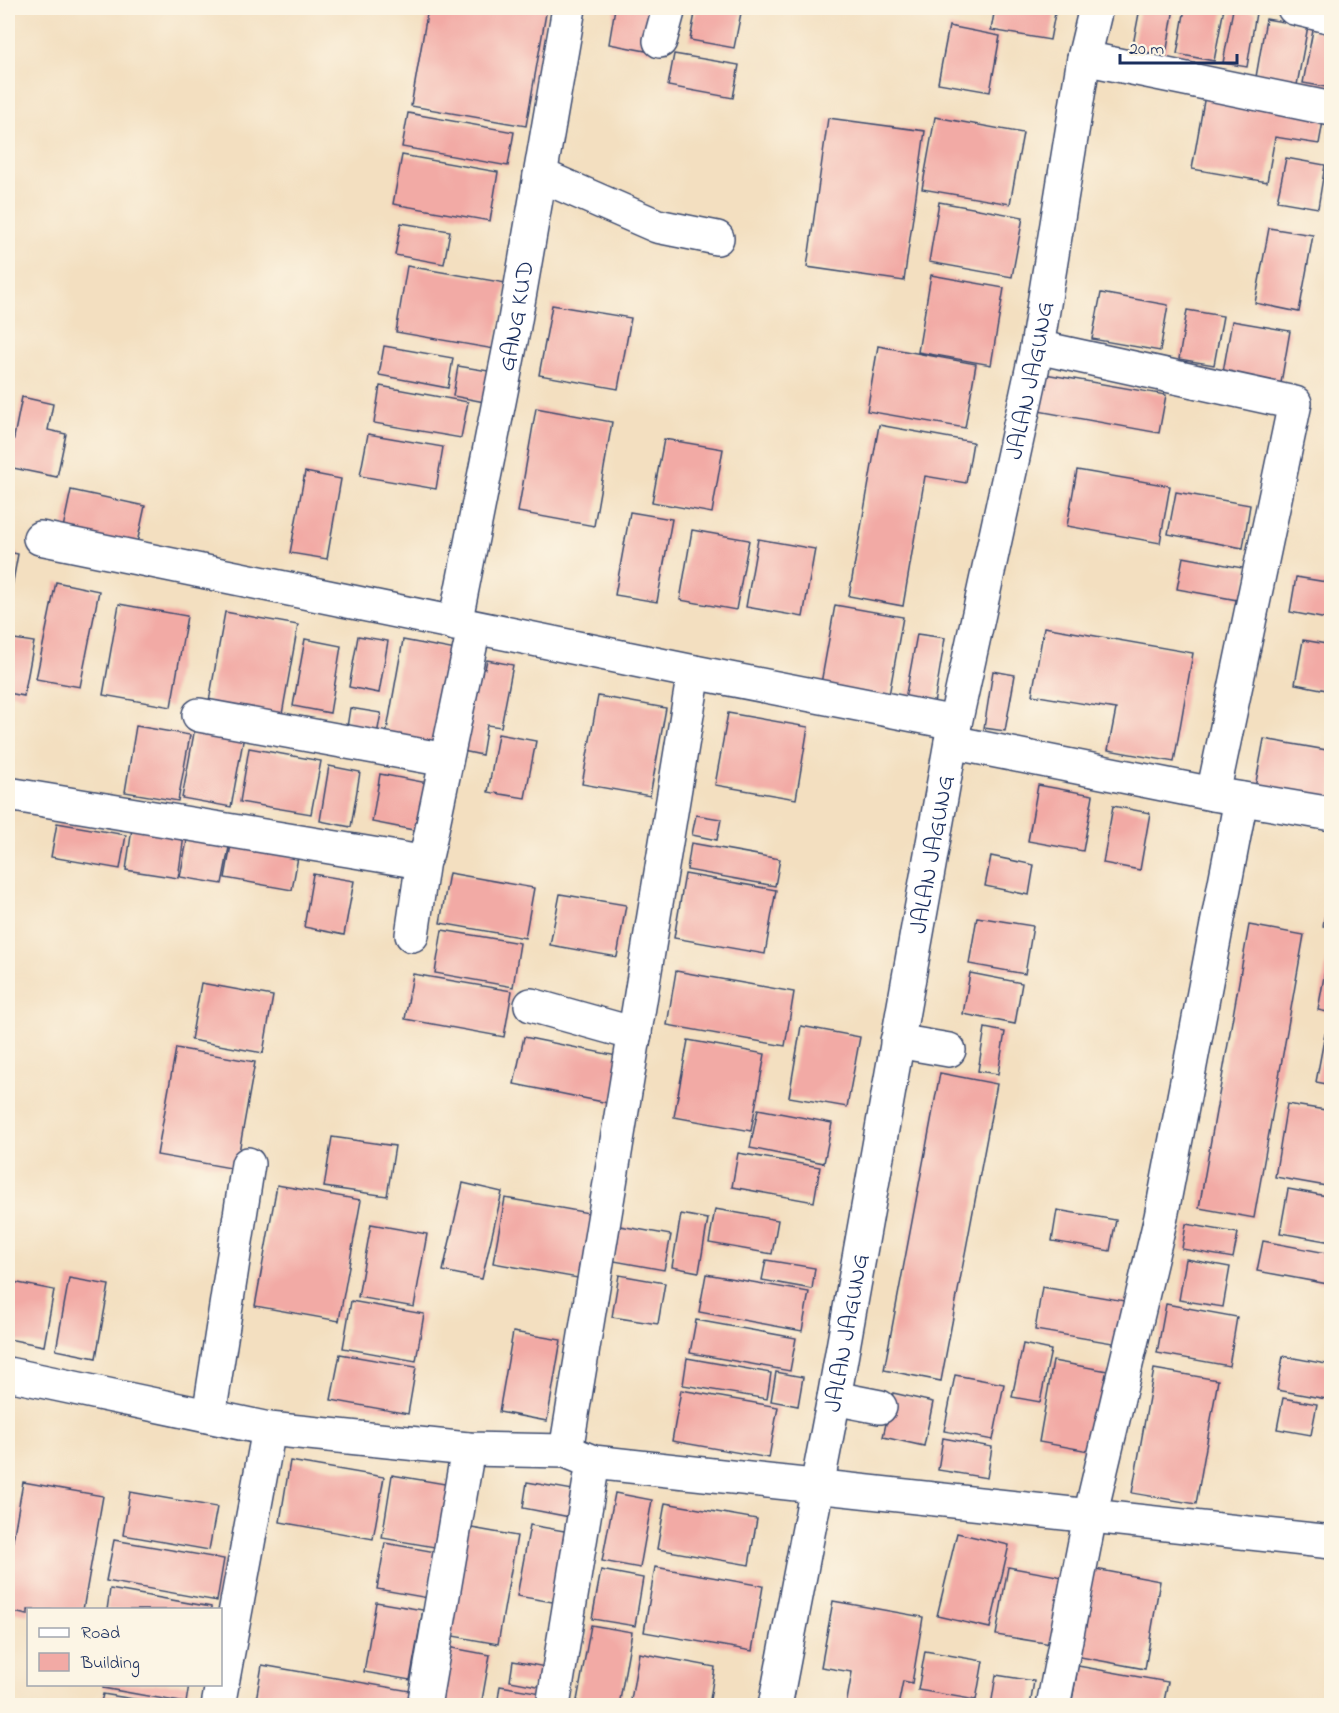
<svg xmlns="http://www.w3.org/2000/svg" width="1339" height="1713" viewBox="0 0 1339 1713" font-family="'Indie Flower',sans-serif">
<rect width="100%" height="100%" fill="#fcf5e5"/>
<filter id="ink" filterUnits="userSpaceOnUse"><feTurbulence type="fractalNoise" baseFrequency=".0167" numOctaves="2"/><feDisplacementMap in="SourceGraphic" scale="12" xChannelSelector="R" yChannelSelector="G"/><feConvolveMatrix kernelMatrix="1 2 1 2 8 2 1 2 1" color-interpolation-filters="sRGB"/></filter>
<filter id="wash" filterUnits="userSpaceOnUse"><feTurbulence type="fractalNoise" baseFrequency=".008" numOctaves="4" result="noise"/><feDisplacementMap in="SourceGraphic" scale="24" xChannelSelector="R" yChannelSelector="G"/><feGaussianBlur stdDeviation="1.35" result="paint"/><feColorMatrix in="noise" values="0 0 0 0 0 0 0 0 0 0 0 0 0 0 0 0 0 1.4 0 .05"/><feComposite in="paint" operator="in"/></filter>
<g filter="url(#wash)">
<rect width="100%" height="100%" fill="#f3dfc0"/>
<g id="blocks">
<path fill="#f2aaa5" d="M428,8H547L526,126L411,106Z
M615,8H658L651,52L609,44Z
M696,8H742L734,48L690,40Z
M995,8H1056L1050,40L991,30Z
M1140,8H1174L1166,55L1132,50Z
M1185,8H1224L1214,61L1177,54Z
M1233,9L1256,13L1247,67L1223,63Z
M1266,19L1308,26L1297,85L1256,77Z
M949,26L1000,36L990,92L938,83Z
M1313,30L1332,33V88L1303,83Z
M674,54L739,65L733,98L668,86Z
M1205,95L1324,116L1319,144L1275,137L1267,182L1192,169Z
M408,113L514,132L508,166L402,147Z
M935,117L1023,133L1010,204L922,189Z
M828,118L925,131L904,281L807,267Z
M402,155L498,172L490,221L393,204Z
M1286,158L1325,165L1318,208L1277,201Z
M939,202L1023,217L1012,277L929,262Z
M401,223L450,231L444,264L395,255Z
M1269,228L1313,235L1299,312L1255,303Z
M407,266L506,283L494,349L396,332Z
M931,275L1004,288L991,365L918,352Z
M1101,293L1168,305L1160,351L1092,339Z
M552,305L631,318L618,389L539,375Z
M1187,310L1223,316L1214,365L1179,359Z
M1232,321L1290,331L1281,383L1223,372Z
M384,346L453,358L448,388L379,375Z
M878,346L976,364L965,428L867,411Z
M458,366L495,372L490,403L453,396Z
M1045,374L1166,395L1159,433L1038,411Z
M380,386L468,402L461,438L374,423Z
M22,397L53,404L48,430L66,434L57,477L8,467Z
M536,408L612,422L594,526L518,512Z
M879,425L973,442L966,483L925,476L903,606L849,596Z
M368,434L443,447L436,489L360,476Z
M664,439L723,449L712,513L652,502Z
M1077,470L1170,486L1160,543L1067,526Z
M305,472L341,479L327,559L290,553Z
M71,490L145,506L134,557L60,542Z
M1176,492L1250,505L1243,548L1168,534Z
M630,512L672,519L657,602L615,595Z
M692,530L749,540L736,610L680,600Z
M758,539L815,549L803,617L746,607Z
M8,552L18,554L9,603L8,602Z
M1183,557L1248,569L1243,601L1177,589Z
M1296,577L1332,583V620L1290,612Z
M56,582L99,591L80,687L36,679Z
M119,604L187,616L171,707L103,695Z
M835,605L903,617L888,701L820,689Z
M225,612L298,625L281,720L208,707Z
M1044,627L1193,653L1174,762L1108,750L1116,709L1032,695Z
M917,634L945,638L934,704L905,699Z
M358,636L388,641L379,693L349,687Z
M8,638L34,642L24,696L8,693Z
M305,639L341,646L330,713L293,706Z
M403,640L456,650L439,751L385,741Z
M1303,640L1332,645V691L1295,684Z
M487,660L513,665L501,727L487,725L482,755L453,749L469,666L485,669Z
M993,671L1015,675L1005,731L984,728Z
M598,696L666,708L650,796L582,784Z
M350,708L381,713L376,740L346,734Z
M728,713L808,727L796,799L715,785Z
M196,722L245,730L231,807L182,798Z
M136,726L190,735L178,801L125,792Z
M498,734L536,741L525,798L488,792Z
M1264,739L1332,751V807L1254,793Z
M249,748L321,761L311,814L240,802Z
M329,766L360,772L351,827L320,821Z
M380,774L433,784L424,832L372,822Z
M1038,785L1093,795L1083,851L1028,841Z
M1113,806L1150,813L1140,870L1103,863Z
M696,815L721,819L717,840L692,835Z
M57,823L126,835L120,869L51,857Z
M132,828L184,836L178,878L126,870Z
M188,835L230,842L222,884L180,877Z
M691,843L780,859L775,886L687,870Z
M231,845L298,857L292,890L225,878Z
M991,856L1034,865L1029,895L985,886Z
M449,873L534,888L525,938L440,923Z
M313,874L354,881L344,935L304,927Z
M685,874L776,890L765,954L674,938Z
M1330,887H1332V928L1323,926Z
M560,894L626,905L617,957L550,945Z
M977,917L1033,926L1025,974L969,964Z
M1249,925L1304,935L1254,1218L1199,1208Z
M442,930L520,943L513,987L435,973Z
M1327,960L1332,961V1013L1318,1010Z
M676,971L794,992L785,1046L667,1025Z
M970,973L1022,983L1015,1024L963,1014Z
M413,974L512,991L504,1037L405,1019Z
M201,983L273,996L263,1053L191,1040Z
M801,1026L860,1037L847,1107L789,1097Z
M985,1028L1005,1032L998,1074L978,1071Z
M1325,1034L1332,1036V1085L1316,1082Z
M524,1037L622,1057L613,1104L514,1084Z
M688,1040L765,1054L751,1131L674,1117Z
M176,1048L255,1062L236,1169L157,1155Z
M940,1073L997,1084L941,1381L884,1370Z
M1287,1104L1332,1111V1187L1275,1177Z
M758,1109L832,1123L824,1163L750,1148Z
M332,1137L395,1146L387,1196L324,1187Z
M738,1153L820,1167L814,1202L732,1187Z
M463,1183L502,1192L482,1279L443,1271Z
M277,1185L361,1200L339,1321L255,1306Z
M1288,1189L1332,1197V1242L1280,1233Z
M505,1198L600,1215L589,1280L493,1263Z
M715,1209L778,1220L772,1254L709,1243Z
M1057,1210L1116,1220L1110,1251L1052,1241Z
M681,1214L708,1219L699,1272L672,1267Z
M371,1224L427,1234L414,1307L358,1297Z
M1186,1224L1238,1233L1233,1258L1182,1249Z
M620,1226L671,1235L664,1270L614,1261Z
M1263,1241L1332,1254L1328,1284L1257,1271Z
M1186,1259L1230,1267L1223,1307L1179,1300Z
M766,1260L815,1268L812,1289L762,1280Z
M706,1274L809,1292L802,1331L699,1312Z
M619,1275L665,1283L658,1324L612,1317Z
M69,1278L109,1285L96,1358L56,1350Z
M8,1281L54,1290L44,1346L8,1339Z
M1042,1287L1137,1303L1130,1346L1035,1330Z
M351,1301L424,1314L416,1361L343,1348Z
M1166,1304L1237,1317L1229,1366L1157,1353Z
M696,1320L796,1338L790,1371L690,1353Z
M513,1332L561,1340L547,1421L499,1412Z
M1023,1344L1051,1350L1040,1402L1012,1397Z
M340,1354L416,1367L408,1414L331,1400Z
M1283,1356L1332,1365V1400L1277,1390Z
M687,1358L771,1373L767,1399L683,1385Z
M1053,1361L1108,1371L1094,1452L1039,1442Z
M1154,1369L1218,1380L1196,1504L1132,1493Z
M776,1372L803,1377L798,1406L771,1401Z
M955,1375L1004,1384L993,1440L944,1431Z
M681,1390L778,1407L769,1458L672,1441Z
M893,1393L933,1402L924,1446L883,1437Z
M1283,1398L1317,1404L1311,1435L1277,1429Z
M943,1438L992,1447L987,1478L938,1470Z
M290,1461L384,1477L373,1539L280,1522Z
M392,1475L457,1486L446,1549L382,1538Z
M23,1482L103,1496L83,1610H28V1615L8,1611V1569Z
M527,1482L579,1491L575,1518L523,1508Z
M130,1492L217,1507L209,1550L123,1535Z
M615,1493L652,1500L640,1568L602,1561Z
M665,1503L757,1519L749,1565L657,1549Z
M530,1525L576,1533L564,1604L517,1596Z
M466,1527L517,1536L498,1644L447,1635Z
M957,1533L1009,1545L990,1628L937,1616Z
M114,1540L224,1559L217,1601L106,1581Z
M385,1543L436,1552L428,1598L377,1589Z
M655,1567L763,1586L752,1651L644,1632Z
M1008,1567L1063,1577L1051,1644L996,1635Z
M1090,1568L1160,1581L1145,1669L1075,1656Z
M601,1570L643,1578L635,1626L592,1619Z
M110,1589L211,1607V1610H107Z
M833,1601L923,1617L912,1683L903,1681L898,1706H846L852,1672L821,1667Z
M376,1602L423,1610L410,1680L364,1672Z
M591,1625L632,1632L619,1706H576Z
M447,1647L490,1655L481,1706H437Z
M925,1651L983,1661L976,1700L918,1690Z
M639,1653L715,1667L709,1706H630Z
M513,1661L546,1667L542,1687L510,1681Z
M262,1665L410,1691L407,1706H255Z
M1078,1666L1168,1682L1163,1706H1071Z
M996,1675L1034,1681L1030,1706H991Z
M103,1684H189L186,1703L103,1688Z
M500,1686L542,1693L539,1706H497Z
M103,1694L163,1704V1706H100Z"/>
</g>
</g>
<g filter="url(#ink)">
<use href="#blocks" fill-opacity="0" stroke="#3b496d" stroke-width="1.5"/>
<g fill="none" stroke-linecap="round" stroke-linejoin="round">
<defs>
<g id="minor">
<path d="M1294,8L1332,17"/>
<path d="M660,41L669,8"/>
<path d="M1084,58L1332,109"/>
<path d="M540,175L657,226L717,238"/>
<path d="M1037,347L1295,403L1213,794"/>
<path d="M40,538L694,672L955,723"/>
<path id="s1" d="M455,624L514,326L569,8"/>
<path d="M199,715L446,760"/>
<path d="M951,742L1213,794L1332,814"/>
<path d="M8,794L415,861L423,860L427,853L474,628"/>
<path d="M412,935L423,860"/>
<path d="M531,1005L635,1034"/>
<path d="M897,1041L949,1050"/>
<path d="M8,1374L269,1429L468,1449L566,1451L593,1462L1332,1542"/>
<path d="M834,1398L880,1407"/>
<path d="M209,1416L248,1164"/>
<path d="M566,1451L694,672"/>
<path d="M218,1706L269,1429"/>
<path d="M424,1706L468,1449"/>
<path d="M553,1706L593,1462"/>
<path id="s2" d="M775,1706L834,1398L951,742L1037,347L1084,58L1096,8"/>
<path d="M1053,1706L1090,1516L1161,1217L1241,799"/>
</g>
</defs>
<use href="#minor" stroke="#3b496d" stroke-width="36"/>
<use href="#minor" stroke="#fff" stroke-width="33"/>
</g>
</g>
<g text-anchor="middle" stroke-width="5" stroke-linejoin="round" paint-order="stroke">
<g font-size="24" fill="#1b2f5e" stroke="#fcf5e5">
<text dy="8" stroke="none"><textPath href="#s1" startOffset="314">GANG KUD</textPath></text>
<text dy="8" stroke="none"><textPath href="#s2" startOffset="1350">JALAN JAGUNG</textPath></text>
<text dy="8" stroke="none"><textPath href="#s2" startOffset="866">JALAN JAGUNG</textPath></text>
<text dy="8" stroke="none"><textPath href="#s2" startOffset="380">JALAN JAGUNG</textPath></text>
</g>
</g>
<rect width="1339" height="1713" fill="none" stroke="#fcf5e5" stroke-width="30"/>
<rect x="27" y="1608" width="195" height="78" fill="#fcf5e5" stroke="#a2a6af" stroke-width="1.5"/>
<rect x="39" y="1628" width="30" height="9" fill="#ffffff" stroke="#a2a6af" stroke-width="1.5"/>
<text x="81" y="1638" font-size="18" fill="#1b2f5e">Road</text>
<rect x="39" y="1653" width="30" height="18" fill="#f2aaa5" stroke="#a2a6af" stroke-width="1.5"/>
<text x="81" y="1668" font-size="18" fill="#1b2f5e">Building</text>
<path d="M1120 54v9h117v-9" fill="none" stroke="#1b2f5e" stroke-width="3"/>
<text x="1129" y="54" font-size="18" fill="#1b2f5e" stroke="#fcf5e5" stroke-width="4.5" paint-order="stroke">20 m</text>
</svg>
